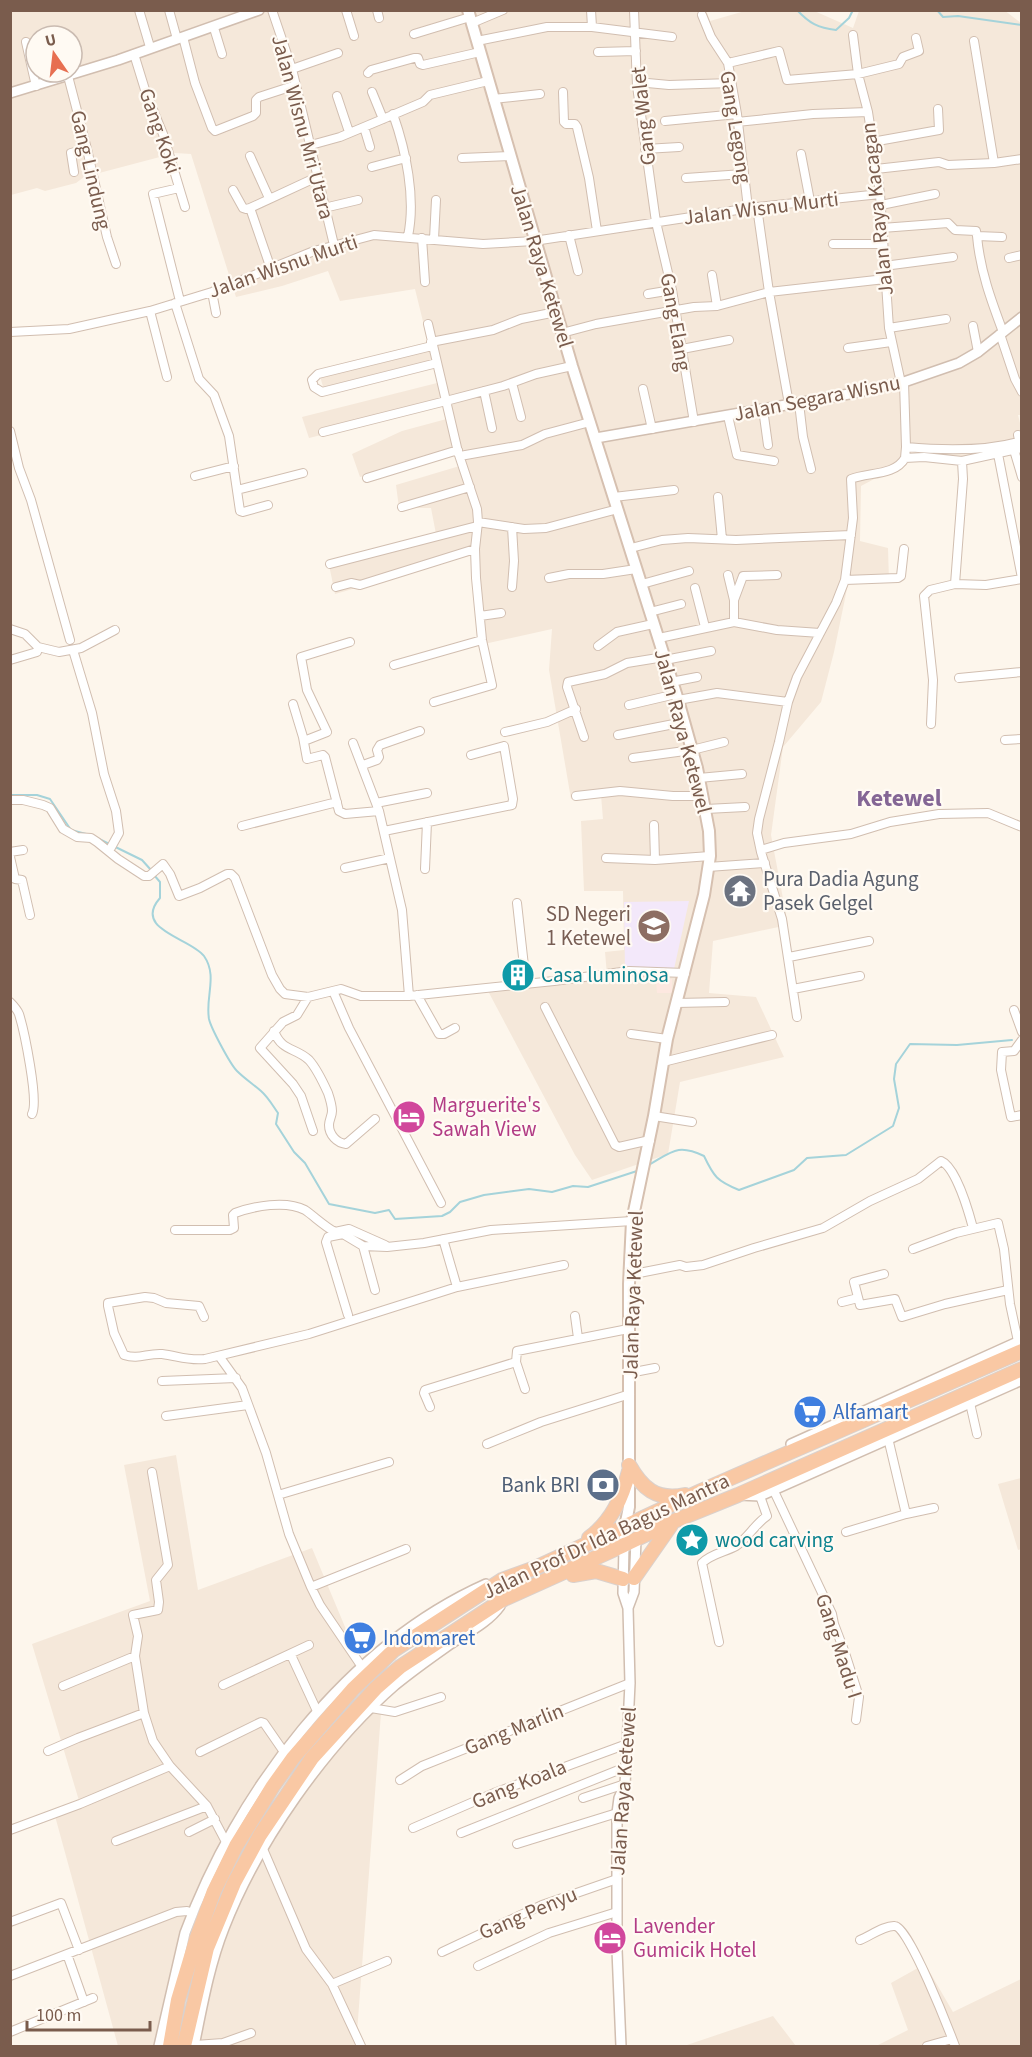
<svg xmlns="http://www.w3.org/2000/svg" width="1032" height="2057" viewBox="0 0 1032 2057" font-family="'Source Sans 3',sans-serif">
<rect width="100%" height="100%" fill="#fdf6ec"/>
<path fill="#f5e8da" fill-rule="evenodd" d="M706,10L710,21L745,11L812,10L853,28L859,11L1004,10L1021,23L1022,415H1018L1021,427V451L967,463L923,453L861,486L860,541L888,548L889,581L848,584L834,652L821,702L783,747L771,835L788,925L713,941L709,993L756,997L784,1057L680,1082L668,1154L592,1180L575,1155L488,991L607,975L605,952L624,950L623,891H584L581,821L603,819L601,795L571,799L549,670L552,629L484,644L472,555L335,594L329,565L436,534L431,508H399L396,485L463,465L459,449L360,477L352,454L402,431L454,417L450,403L309,438L302,417L441,382L437,365L325,394L320,376L430,350L415,289L340,301L328,271L282,286L236,297L191,154L175,153L84,177L76,183L45,191L37,188L11,195V11ZM36,36H72V72H36Z
M176,1455L198,1590L312,1548L381,1713L356,2046H118L55,1816L80,1804L32,1644L150,1601L124,1465Z
M1021,1478L1022,1549L1018,1550L998,1484Z
M925,1964L953,2012L1021,1979V2046H876L908,2030L891,1983Z
M773,2016L796,2046H684Z"/>
<path fill="#fde8e0" d="M672,979V993H657L656,980Z"/>
<path fill="#f3e8fa" d="M689,901L674,969L625,971L624,902Z"/>
<g fill="none" stroke-linecap="round" stroke-linejoin="round">
<path stroke="#a5d3da" stroke-width="2" d="M797,10C809,23 818,28 836,30L849,18L853,10
M937,10L943,17L958,16L1022,25
M10,795H37L50,799L71,830L86,834
M95,837L142,860L151,870
M154,875L160,882V898C132,930 191,938 204,956C218,976 205,997 209,1019C211,1028 230,1064 237,1071C245,1079 253,1084 261,1091C268,1097 273,1106 278,1113L276,1124L294,1152L305,1163L329,1204L375,1213L389,1210L395,1219L442,1216L450,1212L460,1202L484,1195L529,1189L552,1192L573,1186L588,1187L640,1170
M647,1166C672,1152 677,1143 704,1156C714,1177 717,1181 739,1190L794,1170L807,1158L846,1155L893,1126L899,1108L894,1079L896,1064L910,1044L957,1045L1012,1040"/>
<defs>
<path id="minor" d="M139,10L150,47
M169,10L177,39
M272,10L292,69L334,245
M346,10L354,36
M377,10L379,18
M591,10L592,27
M634,10L637,86L656,222L672,290L694,422
M702,15L711,37L728,63L737,114L748,208
M472,23L503,10
M214,28L222,54
M414,34L470,17
M853,35L858,74L868,112L875,158L880,194L889,328L901,383
M183,37L195,83L212,128L215,131L253,116L256,113V100L259,97L296,85
M477,41L547,27H592L672,37
M974,41L994,163
M26,42L36,86
M598,52L636,51
M134,54L146,93L163,134L185,207
M728,63L779,51L787,80L858,74L899,64L903,57L919,51L916,38
M292,69L338,53
M368,73L371,70L414,58H418L420,64L423,65L480,52
M68,76L87,149L107,237L116,264
M637,82L669,85L731,83
M372,92L383,119
M563,92L564,122L566,124H575L577,127L589,178L597,231
M337,96L349,132
M493,99L540,94
M393,114C406,151 416,198 408,236
M665,121L737,114
M737,122L813,114L868,112
M364,127L370,147
M872,142L939,130L938,109
M311,145L340,137L383,119L423,102L430,95L488,81
M645,149L679,147
M801,154L810,201
M250,156L269,198
M462,158L510,156
M372,167L406,158
M876,169L939,162L948,165L994,163L1022,159
M74,172L71,153L87,149
M686,178L743,174
M179,188L153,194L180,301
M233,190L243,208L246,209L250,208
M881,205L935,194
M757,207L769,292L789,404
M324,208L358,200
M882,228L948,223L955,230L976,231L977,236L1002,237
M569,235L578,271
M977,236C980,270 991,300 1003,332
M422,238L425,282
M434,239L436,200
M833,244H883
M1009,258L1022,255
M884,266L953,257
M271,269L250,208L317,177
M712,275L717,306
M212,292L216,313
M648,294L672,290
M175,303L199,379L214,395L229,436L240,511L243,512L268,505
M150,311L167,377
M428,324L458,452L477,509L478,522L475,549L476,578L482,640L492,685L434,702
M973,326L978,352
M889,328L946,319
M10,332L69,329L150,311L212,292L314,251L374,235L483,244L534,241L757,207L880,194
M562,333L596,324L694,307L717,306L769,292L885,279
M1000,334L1015,379L1022,392
M431,342L493,330L521,319L556,312
M432,346L318,374L312,380L314,387L322,392L437,363
M848,348L891,342
M682,349L729,340
M904,382L906,447L905,458
M512,383L521,417
M643,389L652,429
M484,391L492,428
M799,403L803,437L811,469
M763,409L768,445
M728,416L737,455L774,461
M10,431L19,468L31,500L70,640
M323,432L446,401L503,386L536,374L572,366
M906,447C940,450 985,451 1018,442L1019,440L1018,435
M1014,450L1022,477
M998,454L1022,578
M460,456L522,445L545,434L590,422
M962,461L963,479L955,584L986,585L1022,579
M195,476L234,466
M367,478L458,450
M237,490L303,473
M614,497L674,490
M718,497L722,539
M402,507L470,487
M478,522L524,529L546,528L618,509
M631,548L662,540L688,538L736,540L851,535
M330,564L477,526
M728,575L734,600V622
M549,578L569,574H603L636,569
M845,580L898,578L901,576L904,549
M642,584L689,571
M336,587L351,583L360,585L475,549
M512,587L514,561L512,527
M695,588L705,627
M734,600L743,576L777,575
M650,612L681,604
M480,616L501,613
M10,629L25,634L38,647L59,652L81,648L115,630
M659,638L734,622L777,630L820,633
M598,646L617,632L653,624
M73,650L92,713L104,774L116,811L119,833L109,851
M10,660L37,652L38,647
M665,660L711,651
M394,665L482,640
M959,678L1022,672
M671,682L697,677
M678,700L717,693L788,702
M293,704L303,737L307,759L323,755L325,757L339,811L345,814L379,811
M629,705L676,694
M931,724L933,680L924,596L930,590L955,584
M505,732L547,722L576,709
M618,735L684,722
M584,737L567,687L568,682L605,674L627,663L664,657
M1005,740L1022,739
M304,741L327,732L307,690L301,657L350,642
M353,743L379,811L402,910L409,996
M633,758L692,750L724,742
M363,765L377,760L379,757L377,750L380,745L420,731
M699,778L742,774
M576,796L620,791L673,796H703
M10,800H23L43,805L50,808L63,829L77,837L91,838L97,842L118,859L144,876H149L163,864L170,874L179,896L200,888L227,874H231L235,878L272,975L280,989L285,994L308,997L341,989L361,996H409L554,981L629,971L685,973
M376,803L427,793
M706,809L745,807
M654,825L655,860
M242,826L337,802
M384,831L512,805L513,799L504,746L471,755
M761,850L784,843L851,834L890,822L939,814L988,813L1022,827
M10,852L23,850
M10,857L15,879L22,880L30,915
M606,858L655,860L710,856
M708,867L765,863
M345,868L390,858
M425,869L427,822
M517,903L526,984
M789,957L869,941
M793,989L860,976
M333,991L349,1028L441,1203
M417,995L439,1034H444L455,1028
M308,997L297,1015L283,1022L260,1048L293,1084L301,1096L313,1131
M10,1002C14,1006 17,1009 19,1014C24,1030 39,1101 32,1114
M676,1003L725,1002
M545,1007L615,1145L619,1147L650,1140
M1014,1010L1022,1032
M797,1017L782,919L761,852L757,833L759,819L779,742L788,702L797,677L836,603L845,580L853,518L851,479C868,472 895,476 905,458L924,457L962,461L1022,448
M274,1031C282,1052 295,1047 309,1060C317,1069 323,1082 328,1093C330,1099 332,1105 332,1111C332,1116 329,1120 329,1125C329,1135 337,1143 346,1144L375,1119
M631,1034L667,1039
M1022,1040L1014,1051L1002,1052L1001,1070L1011,1117L1022,1115
M663,1062L772,1035
M654,1116L692,1122
M175,1230H230L234,1228L233,1215L235,1213C254,1206 286,1200 305,1210C315,1217 324,1226 335,1232L349,1229L385,1245
M443,1239L457,1287
M363,1246L375,1290
M913,1249L956,1233L998,1223L1004,1249L1010,1304L1019,1346
M884,1274L854,1282L860,1305L895,1299L902,1317L945,1304L1008,1290
M629,1275L680,1265L686,1267L703,1265L754,1248L823,1228L870,1201L918,1179L941,1161C956,1167 969,1213 973,1228
M842,1302L858,1298
M348,1315L326,1242L328,1237L343,1234L363,1246L387,1247L424,1243L491,1230L632,1221
M575,1316L578,1338
M204,1317L199,1306L166,1303L154,1298L145,1297L108,1303V1306L114,1333L124,1355C139,1360 147,1353 162,1354C178,1356 188,1361 205,1359L309,1334L457,1287L564,1265
M219,1356L242,1388L266,1453L289,1534L311,1587L406,1549
M629,1373L655,1368
M162,1381L236,1378
M525,1389L516,1362L517,1351L628,1329
M970,1403L977,1434
M430,1407L424,1393L425,1390L516,1362
M166,1416L248,1405
M487,1444L541,1422L630,1394
M152,1472L168,1565L156,1580L159,1602L158,1610L133,1615L138,1636L135,1656L144,1713L153,1741L170,1766L207,1806L226,1842
M773,1489L832,1614L834,1624L845,1653L859,1697L856,1720
M278,1495L389,1462
M906,1514L934,1508
M846,1532L906,1514L888,1438
M311,1587L320,1605L362,1667
M719,1642L702,1563C711,1554 725,1552 736,1546C748,1538 755,1524 767,1516L760,1496
M291,1655L317,1711
M223,1685L309,1645
M63,1686L135,1656
M371,1708L395,1712L441,1697
M48,1751L78,1738L144,1713
M200,1752L261,1722L264,1723L284,1752
M400,1780L422,1766L630,1683
M583,1798L625,1784
M413,1828L494,1793L627,1744
M10,1830L80,1804L170,1766
M189,1832L215,1819
M461,1833L626,1767
M116,1841L207,1806
M517,1844L617,1813
M263,1849L306,1949L332,1984L361,2046
M10,1922L61,1903L79,1950
M860,1940C870,1936 885,1925 895,1926C909,1927 949,2030 955,2046
M442,1952L542,1905L617,1879
M67,1954L84,2002
M478,1966L549,1933L617,1912
M10,1976L176,1912L187,1911L193,1913
M332,1984L387,1961
M10,2032L93,1998
M195,2045L223,2043L251,2033
M927,2046L952,2039"/>
<path id="tertiary" d="M10,93L118,60L259,10
M596,438L849,394L904,382L959,363L978,352L1022,317
M791,1444L1022,1340
M739,1495L760,1496L1022,1380
M624,1545L623,1593L628,1608
M159,2046L185,1933C236,1793 347,1646 486,1584
M194,2046C202,2007 209,1966 224,1928C258,1841 325,1746 395,1685C411,1672 429,1659 446,1647C464,1634 487,1624 500,1606
M621,2046L617,1950V1813L619,1798L625,1784L626,1767L630,1683L628,1608L634,1592L636,1539"/>
<path id="secondary" d="M468,10L572,366L678,700L697,768L709,831L710,856L704,895L667,1039L654,1116L632,1221L629,1284V1507L625,1527L624,1545"/>
<path id="trunk" d="M629,1465C642,1488 656,1501 685,1495
M589,1538C612,1521 622,1498 629,1471
M573,1575L596,1571L623,1579
M634,1578L671,1525
M170,2046L178,2000L196,1940L214,1891L236,1846L273,1786L293,1758L353,1689L394,1650L502,1580L535,1568L701,1491L1022,1351
M184,2046L207,1948L234,1883L260,1835L312,1758L376,1688L400,1667L504,1599L624,1545L674,1521L738,1495L1022,1369"/>
</defs>
<use href="#minor" stroke="#d1beb0" stroke-width="10"/>
<use href="#tertiary" stroke="#d1beb0" stroke-width="12"/>
<use href="#secondary" stroke="#d6c0b0" stroke-width="14"/>
<use href="#trunk" stroke="#dad1cd" stroke-width="16"/>
<use href="#minor" stroke="#fff" stroke-width="8"/>
<use href="#tertiary" stroke="#fff" stroke-width="9"/>
<use href="#secondary" stroke="#fff" stroke-width="10"/>
<use href="#trunk" stroke="#f9c8a4" stroke-width="14"/>
</g>
<defs>
<symbol id="temple-disc" viewBox="-11 -11 22 22"><circle r="9.5" fill="#6b7280" stroke="#fffaf3"/><path d="M0-6L5-2H3V0L6.5 2.5H4V6H1.5V3h-3V6H-4V2.5H-6.5L-3 0V-2H-5Z" fill="#fff"/></symbol>
<symbol id="school-disc" viewBox="-11 -11 22 22"><circle r="9.5" fill="#8d6e63" stroke="#fffaf3"/><path d="M0-5L7-2L0 1L-7-2ZM-4 1L0 2.5L4 1V4Q0 6-4 4Z" fill="#fff"/></symbol>
<symbol id="building-disc" viewBox="-11 -11 22 22"><circle r="9.5" fill="#0f9aa8" stroke="#fffaf3"/><path d="M-4-6H4V6H1V3H-1V6H-4ZM-2.5-4.3h1.7v1.8h-1.7ZM.8-4.3h1.7v1.8H.8ZM-2.5-1h1.7V.8h-1.7ZM.8-1h1.7V.8H.8Z" fill="#fff"/></symbol>
<symbol id="hotel-disc" viewBox="-11 -11 22 22"><circle r="9.5" fill="#d1479c" stroke="#fffaf3"/><path d="M-6-4.5h1.5V1H6V5H4.5V3h-9V5H-6ZM-4 0a1.8 1.8 0 1 1 3.6 0ZM.5 0V-2.5h3Q6-2.5 6 0Z" fill="#fff"/></symbol>
<symbol id="supermarket-disc" viewBox="-11 -11 22 22"><circle r="9.5" fill="#3f7fe0" stroke="#fffaf3"/><path d="M-6-5.5h2.5l.6 2H6L4.5 2H-2.5L-4.4-4H-6ZM-1.5 3.2a1.3 1.3 0 1 0 .1 0ZM3 3.2a1.3 1.3 0 1 0 .1 0Z" fill="#fff"/></symbol>
<symbol id="bank-disc" viewBox="-11 -11 22 22"><circle r="9.5" fill="#5c6f8a" stroke="#fffaf3"/><path d="M-6-4H6V4H-6ZM0-2.3a2.3 2.3 0 1 0 0 4.6a2.3 2.3 0 1 0 0-4.6Z" fill="#fff"/></symbol>
<symbol id="sight-disc" viewBox="-11 -11 22 22"><circle r="9.5" fill="#0f9aa8" stroke="#fffaf3"/><path d="M0-6L1.8-2.2L6-1.7L2.9 1.2L3.7 5.4L0 3.3L-3.7 5.4L-2.9 1.2L-6-1.7L-1.8-2.2Z" fill="#fff"/></symbol>
</defs>
<g fill-rule="evenodd">
<use href="#temple-disc" x="721" y="872" width="38" height="38"/>
<use href="#school-disc" x="635" y="907" width="38" height="38"/>
<use href="#building-disc" x="499" y="956" width="38" height="38"/>
<use href="#hotel-disc" x="390" y="1098" width="38" height="38"/>
<use href="#supermarket-disc" x="791" y="1393" width="38" height="38"/>
<use href="#bank-disc" x="584" y="1466" width="38" height="38"/>
<use href="#sight-disc" x="673" y="1521" width="38" height="38"/>
<use href="#supermarket-disc" x="341" y="1619" width="38" height="38"/>
<use href="#hotel-disc" x="591" y="1919" width="38" height="38"/>
</g>
<g text-anchor="middle" stroke-width="4.5" stroke-linejoin="round" paint-order="stroke">
<g font-size="21" fill="#7a5c4d" stroke="#fffaf3">
<text transform="translate(643 116) rotate(-96)" y="7">Gang Walet</text>
<text transform="translate(303 127) rotate(75)" y="7">Jalan Wisnu Mri Utara</text>
<text transform="translate(736 127) rotate(81)" y="7">Gang Legong</text>
<text transform="translate(160 131) rotate(71)" y="7">Gang Koki</text>
<text transform="translate(91 170) rotate(77)" y="7">Gang Lindung</text>
<text transform="translate(761 208) rotate(-7)" y="7">Jalan Wisnu Murti</text>
<text transform="translate(877 209) rotate(-96)" y="7">Jalan Raya Kacagan</text>
<text transform="translate(283 266) rotate(-19)" y="7">Jalan Wisnu Murti</text>
<text transform="translate(542 266) rotate(73)" y="7">Jalan Raya Ketewel</text>
<text transform="translate(676 322) rotate(80)" y="7">Gang Elang</text>
<text transform="translate(817 398) rotate(-11)" y="7">Jalan Segara Wisnu</text>
<text transform="translate(683 731) rotate(75)" y="7">Jalan Raya Ketewel</text>
<text transform="translate(633 1295) rotate(-88)" y="7">Jalan Raya Ketewel</text>
<text transform="translate(606 1536) rotate(-25)" y="7">Jalan Prof Dr Ida Bagus Mantra</text>
<text transform="translate(839 1646) rotate(72)" y="7">Gang Madu I</text>
<text transform="translate(514 1729) rotate(-22)" y="7">Gang Marlin</text>
<text transform="translate(519 1784) rotate(-22)" y="7">Gang Koala</text>
<text transform="translate(623 1791) rotate(-86)" y="7">Jalan Raya Ketewel</text>
<text transform="translate(528 1913) rotate(-23)" y="7">Gang Penyu</text>
</g>
<g font-size="21" fill="#5b616d" stroke="#fffaf3" text-anchor="start">
<text x="763" y="886">Pura Dadia Agung<tspan x="763" dy="24">Pasek Gelgel</tspan></text>
</g>
<g font-size="21" fill="#785e54" stroke="#fffaf3" text-anchor="end">
<text x="631" y="921">SD Negeri<tspan x="631" dy="24">1 Ketewel</tspan></text>
</g>
<g font-size="21" fill="#0d838f" stroke="#fffaf3" text-anchor="start">
<text x="541" y="982">Casa luminosa</text>
<text x="715" y="1547">wood carving</text>
</g>
<g font-size="21" fill="#b23c85" stroke="#fffaf3" text-anchor="start">
<text x="432" y="1112">Marguerite's<tspan x="432" dy="24">Sawah View</tspan></text>
<text x="633" y="1933">Lavender<tspan x="633" dy="24">Gumicik Hotel</tspan></text>
</g>
<g font-size="21" fill="#366cbe" stroke="#fffaf3" text-anchor="start">
<text x="833" y="1419">Alfamart</text>
<text x="383" y="1645">Indomaret</text>
</g>
<g font-size="21" fill="#4e5e75" stroke="#fffaf3" text-anchor="end">
<text x="580" y="1492">Bank BRI</text>
</g>
<g font-size="24" font-weight="bold" fill="#846695" stroke="#fffaf3">
<text x="899" y="806">Ketewel</text>
</g>
</g>
<rect width="1032" height="2057" fill="none" stroke="#7a5c4d" stroke-width="24"/>
<g transform="translate(54 54) rotate(346)"><circle r="28" fill="#fffaf3" stroke="#cabbb1" stroke-width="1.5"/>
<path d="M0-4.5L10 22L0 15L-10 22Z" fill="#e76f51"/>
<text y="-9" font-size="16" font-weight="bold" text-anchor="middle" fill="#7a5c4d">U</text>
</g>
<path d="M27 2021v9h123v-9" fill="none" stroke="#7a5c4d" stroke-width="3"/>
<text x="36" y="2021" font-size="18" fill="#7a5c4d" stroke="#fffaf3" stroke-width="4.5" paint-order="stroke">100 m</text>
</svg>
